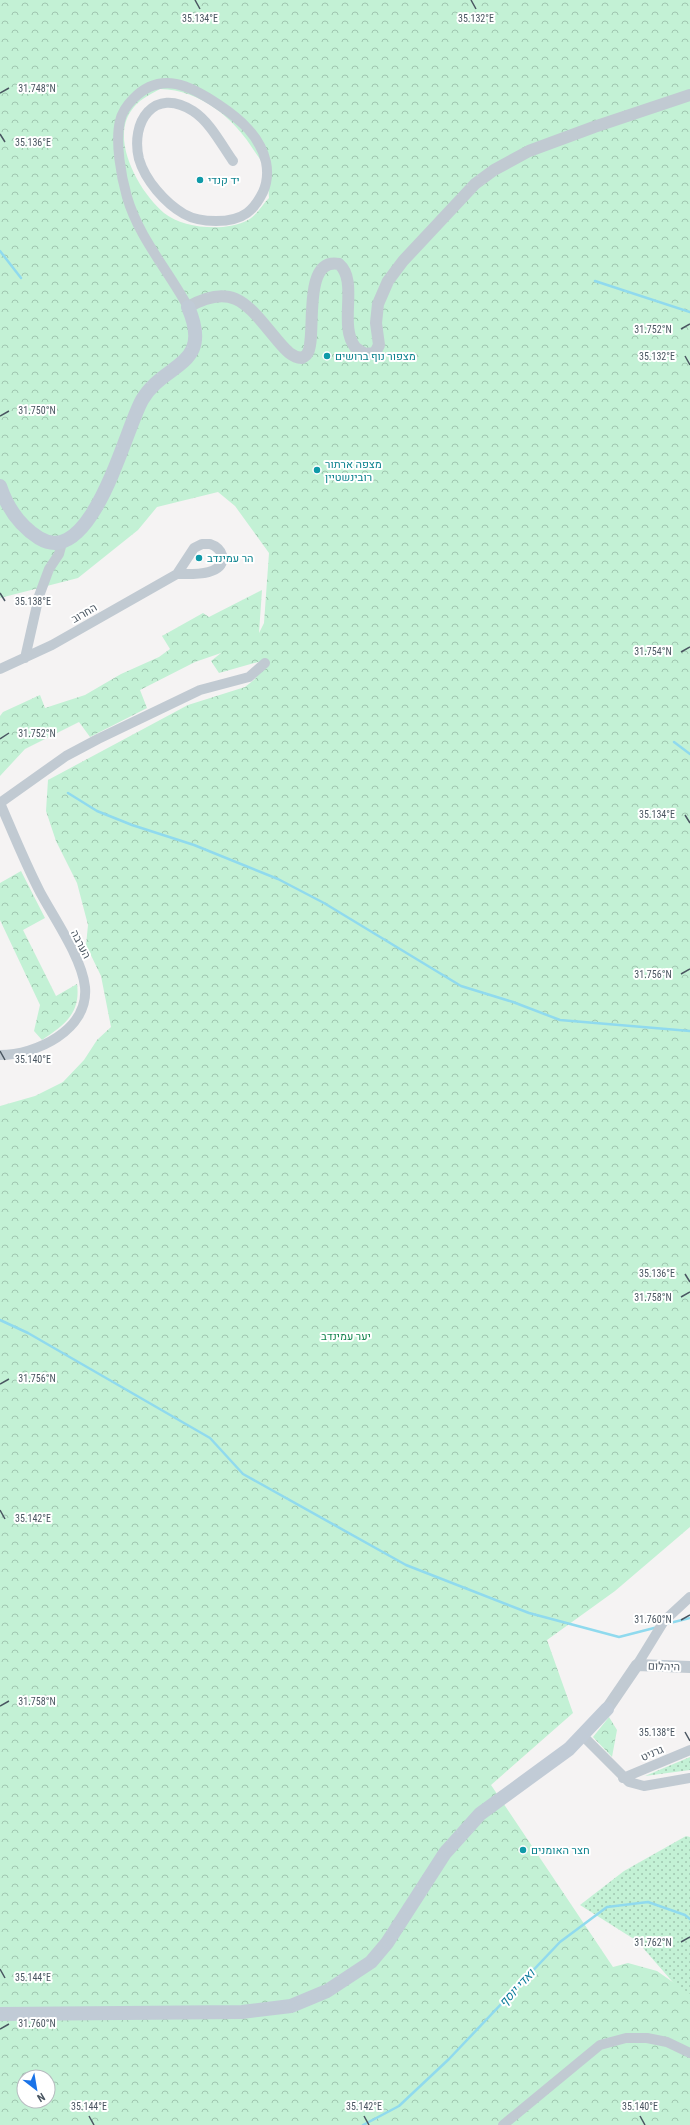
<svg xmlns="http://www.w3.org/2000/svg" width="690" height="2125" viewBox="0 0 690 2125" font-family="'Roboto Condensed',Heebo,sans-serif">
<defs>
<pattern id="grass-dots" width="8" height="8" patternUnits="userSpaceOnUse"><rect width="8" height="8" fill="#c3f1d5"/><path d="M2 2h.1M6 6h.1" fill="none" stroke="#a0c6b0" stroke-width="1.8" stroke-linecap="round"/></pattern>
<pattern id="forest-crowns" width="20" height="18" patternUnits="userSpaceOnUse"><rect width="20" height="18" fill="#c3f1d5"/><path d="M2 6a3 3 0 1 1 6 0M12 15a3 3 0 1 1 6 0" fill="none" stroke="#a0c6b0"/></pattern>
</defs>
<rect width="100%" height="100%" fill="#f5f3f3"/>
<path fill="url(#grass-dots)" d="M690,1757V1770L645,1776Z
M686,1836L690,1837V2002L637,1941L580,1905L624,1871Z"/>
<path fill="url(#forest-crowns)" fill-rule="evenodd" d="M0,0H690V1527L615,1591L547,1640L573,1713L491,1785L613,1967L628,1963L657,1971L690,1994V2125H0V1106L35,1096L63,1082L84,1060L97,1040L111,1027L101,976L86,945L88,925L77,883L56,841L46,811L48,780L188,705L245,687L255,679L263,668L258,662L219,673L211,661L221,653L195,662L140,690L147,708L90,737L79,722L25,749L0,776V716L3,712L40,695L45,708L85,695L121,674L159,657L170,649L162,636L203,613L209,617L262,590L259,633L264,623L269,553L235,506L218,492L157,507L138,530L78,578L0,598ZM160,89C201,90 234,118 255,152C259,158 264,164 267,170C270,177 268,190 269,198C263,204 256,216 248,220C226,232 184,229 164,213C140,193 110,141 131,111C138,100 149,95 160,89ZM24,2077H48V2101H24Z
M21,871L45,918L23,930L56,996L77,984C81,1014 64,1025 42,1040L34,1031L40,1005L0,920V883Z
M609,1717L617,1730L612,1757L593,1737Z"/>
<g fill="none" stroke-linecap="round" stroke-linejoin="round">
<path stroke="#90daee" stroke-width="2.5" d="M0,251L21,278
M595,281L690,312
M674,742L690,754
M68,793L97,811L132,825L194,845L278,879L324,903L461,986L513,1002L560,1020L690,1031
M0,1320L28,1333L210,1438L243,1474L406,1565L529,1613L619,1637L658,1627
M666,1624L690,1618
M363,2125L399,2106L449,2059L560,1942L607,1907L648,1902L685,1915L690,1919"/>
<path stroke="#c1cad2" stroke-width="10" d="M188,307C168,270 139,238 127,197C121,176 115,142 120,121C122,112 127,105 133,99C161,70 191,86 219,105C240,119 260,136 266,162C268,172 267,183 263,192C259,200 254,208 247,213C232,224 200,223 184,214C165,203 145,180 139,159C130,122 154,86 193,111C210,122 221,144 233,161
M25,658L39,596L49,569L59,554L62,543
M0,669L52,645L177,574L194,548L202,544H210C216,546 220,549 222,555C226,577 189,574 177,574
M0,803C13,833 25,863 40,892C54,918 82,958 85,987C89,1030 36,1055 0,1055
M0,803L66,756L98,739L200,690L249,677L265,663
M637,1665L664,1621L690,1597
M583,1736L629,1782L644,1786L690,1778
M623,1778L690,1750
M503,2125L600,2045L626,2038H647L667,2042L690,2053"/>
<path stroke="#c1cad2" stroke-width="12" d="M188,307C235,280 249,307 278,341C285,349 291,357 302,358C304,356 306,356 307,354C318,340 300,257 339,264C359,281 338,325 355,347C357,349 362,352 365,354L375,353L379,345L376,323L378,304L388,281L403,261L475,184L494,170L529,151L594,127L690,95
M607,1709L637,1665L690,1667"/>
<path stroke="#c1cbd6" stroke-width="14" d="M0,486C7,507 20,526 39,538C92,570 125,430 142,400C164,362 214,367 188,307
M0,2014L242,2012L291,2006L327,1991L371,1962L387,1943L445,1853L480,1814L569,1749L607,1709"/>
</g>
<path fill="none" stroke="#4a5661" stroke-width="1.5" d="M195,0L200,9M471,0L476,9M0,93L9,88M0,134L5,142M681,329L690,324M685,356L690,365M0,416L9,411M0,593L5,601M681,652L690,647M0,739L9,733M685,815L690,823M681,974L690,969M0,1051L5,1060M685,1274L690,1282M681,1297L690,1292M0,1384L9,1379M0,1510L5,1519M681,1620L690,1615M0,1706L9,1701M685,1732L690,1741M681,1942L690,1937M0,1969L5,1978M0,2029L9,2024M89,2116L94,2125M364,2116L369,2125M640,2116L645,2125"/>
<g fill="#0f9aa8" stroke="#fff" stroke-width="1.5">
<circle cx="200" cy="180" r="4"/>
<circle cx="327" cy="356" r="4"/>
<circle cx="317" cy="470" r="4"/>
<circle cx="199" cy="558" r="4"/>
<circle cx="523" cy="1850" r="4"/>
</g>
<g text-anchor="middle" stroke-width="4" stroke-linejoin="round" paint-order="stroke">
<g font-size="11" fill="#0d838f" stroke="#fff" text-anchor="start">
<text x="208" y="184">יד קנדי</text>
<text x="335" y="360">מצפור נוף ברושים</text>
<text x="325" y="468">מצפה ארתור<tspan x="325" dy="13">רובינשטיין</tspan></text>
<text x="207" y="562">הר עמינדב</text>
<text x="531" y="1854">חצר האומנים</text>
</g>
<g font-size="11" fill="#4a5661" stroke="#fff">
<text transform="translate(84 613) rotate(-30)" y="4">החרוב</text>
<text transform="translate(81 944) rotate(63)" y="4">הערבה</text>
<text transform="translate(664 1666) rotate(2)" y="4">היהלום</text>
<text transform="translate(652 1753) rotate(-23)" y="4">גרניט</text>
</g>
<g font-size="11" fill="#17864f" stroke="#fff">
<text x="346" y="1340">יער עמינדב</text>
</g>
<g font-size="12" font-style="italic" fill="#0c7c9b" stroke="#fff">
<text transform="translate(517 1988) rotate(-47)" y="4">ואדי יוסף</text>
</g>
</g>
<g font-size="10" text-anchor="middle" fill="#4a5661" stroke="#fff" stroke-width="4" stroke-linejoin="round" paint-order="stroke">
<text x="200" y="22">35.134°E</text>
<text x="476" y="22">35.132°E</text>
<text x="37" y="92">31.748°N</text>
<text x="33" y="146">35.136°E</text>
<text x="653" y="333">31.752°N</text>
<text x="657" y="360">35.132°E</text>
<text x="37" y="414">31.750°N</text>
<text x="33" y="605">35.138°E</text>
<text x="653" y="655">31.754°N</text>
<text x="37" y="737">31.752°N</text>
<text x="657" y="818">35.134°E</text>
<text x="653" y="978">31.756°N</text>
<text x="33" y="1063">35.140°E</text>
<text x="657" y="1277">35.136°E</text>
<text x="653" y="1301">31.758°N</text>
<text x="37" y="1382">31.756°N</text>
<text x="33" y="1522">35.142°E</text>
<text x="653" y="1623">31.760°N</text>
<text x="37" y="1705">31.758°N</text>
<text x="657" y="1736">35.138°E</text>
<text x="653" y="1946">31.762°N</text>
<text x="33" y="1981">35.144°E</text>
<text x="37" y="2027">31.760°N</text>
<text x="89" y="2110">35.144°E</text>
<text x="364" y="2110">35.142°E</text>
<text x="640" y="2110">35.140°E</text>
</g>
<g transform="translate(36 2089) rotate(149)"><circle r="19" fill="#ffffff" stroke="#b7bbc0"/>
<path d="M0-3L7 15L0 10L-7 15Z" fill="#1a73e8"/>
<text y="-6" font-size="11" font-weight="bold" text-anchor="middle" fill="#4a5661">N</text>
</g>
</svg>
